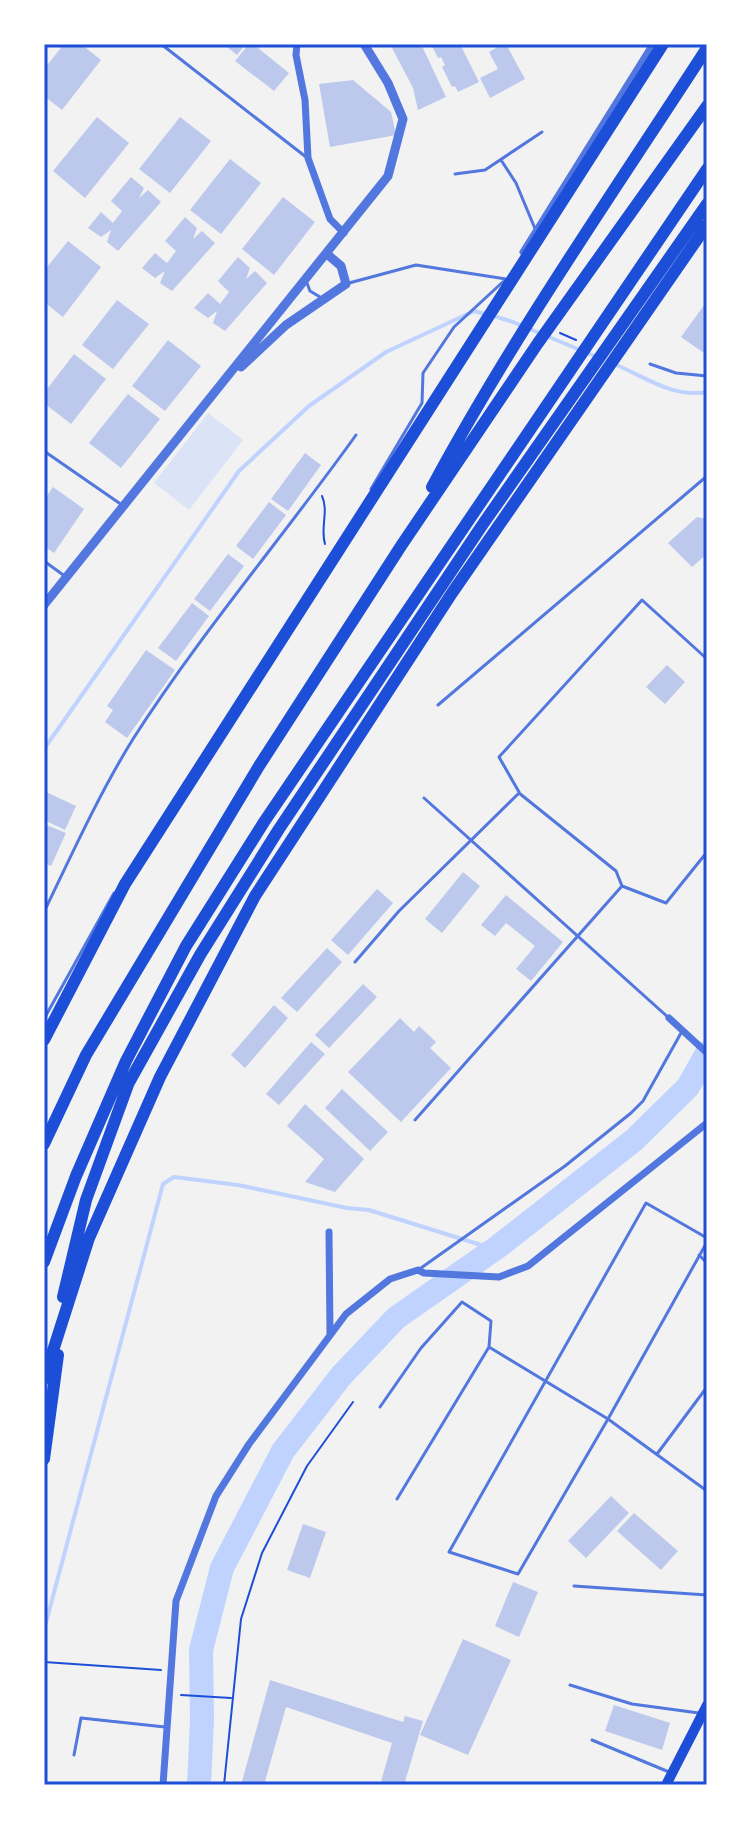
<svg xmlns="http://www.w3.org/2000/svg" width="751" height="1829" viewBox="0 0 751 1829" font-family="Raleway,sans-serif">
<rect width="100%" height="100%" fill="#f2f2f2"/>
<path fill="#dbe4f7" d="M208,413L243,440L189,510L154,483Z"/>
<g fill="none" stroke-linecap="round" stroke-linejoin="round">
<path stroke="#bfd3fe" stroke-width="4" d="M494,316L513,322L597,357
M612,363C644,376 671,398 707,392
M44,749L239,471L309,406L386,352L474,311L485,314
M44,1630L163,1184L174,1177L238,1185L347,1208L369,1210L494,1249"/>
<path stroke="#bfd3fe" stroke-width="24" d="M199,1785L202,1719L201,1650L222,1568L283,1451L341,1376L396,1318L499,1246L634,1140L688,1087L707,1053"/>
</g>
<path fill="#bdc9ec" d="M64,44H81L101,60L62,110L44,96V69Z
M223,44H246L237,55Z
M249,44H253L289,73L274,91L235,61Z
M390,44H421L446,97L418,110L413,88Z
M431,44H460L479,82L458,92L455,86L452,87L442,67L445,65L441,57L438,58Z
M503,44H506L525,79L490,98L480,78L498,69L489,52Z
M353,80L391,112L396,135L330,147L319,84Z
M97,117L129,143L85,198L53,171Z
M180,117L211,141L170,193L139,169Z
M230,159L261,183L221,234L190,210Z
M131,177L144,188L139,198L148,190L161,202L118,251L107,242L111,230L101,237L88,228L101,212L113,223L122,211L111,201Z
M283,197L315,222L274,275L242,249Z
M185,217L197,228L193,239L202,231L215,243L172,291L160,283L165,271L155,278L142,268L155,253L167,263L176,251L165,241Z
M68,241L101,267L63,317L44,302V271Z
M238,257L250,268L246,279L255,271L267,283L225,331L213,323L217,311L208,318L194,308L208,293L220,304L229,292L218,281Z
M117,300L149,324L113,369L82,345Z
M707,301V348L704,353L681,337Z
M168,340L201,366L165,411L132,386Z
M74,354L106,379L71,424L44,403V393Z
M128,394L160,419L121,468L89,443Z
M305,453L321,465L288,511L271,499Z
M53,487L84,509L54,553L44,546V500Z
M269,502L286,515L253,559L236,546Z
M697,517L707,519V554L692,567L668,543Z
M228,554L244,566L210,611L194,599Z
M192,603L209,616L176,661L158,648Z
M146,650L175,670L127,738L105,722L113,710L107,706Z
M667,665L685,682L665,704L646,687Z
M44,791L76,806L65,830L44,820Z
M44,824L66,833L51,866L44,863Z
M463,872L480,886L442,933L425,919Z
M377,889L393,903L348,955L331,940Z
M506,895L563,942L531,981L516,969L535,946L506,923L495,936L481,925Z
M327,948L342,962L297,1012L281,998Z
M363,984L377,997L329,1048L315,1035Z
M274,1005L288,1018L245,1068L231,1055Z
M400,1018L414,1032L419,1026L436,1042L430,1048L451,1068L401,1122L348,1072Z
M311,1042L325,1054L279,1105L266,1094Z
M342,1089L388,1132L370,1151L325,1108Z
M305,1104L364,1159L335,1192L305,1182L324,1159L287,1126Z
M611,1496L629,1513L586,1558L568,1541Z
M634,1513L678,1551L661,1570L617,1531Z
M303,1524L326,1532L310,1578L287,1570Z
M513,1582L538,1592L519,1637L495,1626Z
M463,1639L511,1660L468,1755L420,1735Z
M270,1680L403,1722L405,1716L423,1721L404,1785H380L392,1743L286,1707L264,1785H241Z
M614,1705L670,1723L662,1750L605,1731Z"/>
<g fill="none" stroke-linecap="round" stroke-linejoin="round">
<path stroke="#1d4ed8" stroke-width="2" d="M560,333L576,340
M322,496C329,511 320,528 325,544
M44,1662L161,1670
M181,1695L231,1698
M224,1785L241,1619L262,1553L307,1466L353,1402"/>
<path stroke="#5277de" stroke-width="3" d="M161,44L306,157
M501,160L516,183L536,231
M455,174L485,170L542,132
M307,283L310,291L320,297
M349,283L416,265L506,279
M650,364L676,373L707,376
M44,451L122,505
M371,489L422,403L423,373L454,327L506,279
M44,561L66,577
M438,705L707,476
M519,792L499,757L642,600L707,659
M424,798L669,1018
M622,886L666,903L707,852
M44,912C72,854 99,794 133,739C201,633 283,537 356,435
M355,962L399,911L519,793L616,871L622,886L415,1120
M44,1019L114,893
M707,1242L608,1419L707,1491
M699,1255L707,1263
M421,1268L565,1166L631,1113L643,1101L681,1033
M380,1407L421,1348L462,1302L491,1321L489,1347L608,1419L518,1574L449,1552L646,1203L707,1238
M657,1454L707,1387
M397,1499L489,1347
M574,1586L707,1595
M570,1685L632,1704L699,1713
M592,1740L669,1772
M74,1755L81,1718L165,1727"/>
<path stroke="#5277de" stroke-width="7" d="M297,44L296,55L305,100L308,158L330,219L344,233
M523,252L653,44
M669,1018L707,1053
M329,1232L330,1334
M163,1785L176,1601L216,1496L249,1444L346,1314L390,1279L418,1270L424,1273L499,1277L528,1266L707,1123"/>
<path stroke="#5277de" stroke-width="9" d="M241,367L286,325L346,284L341,266L327,254
M44,605L388,176L403,119L388,83L364,44"/>
<path stroke="#1d4ed8" stroke-width="10" d="M666,1785L707,1705"/>
<path stroke="#1d4ed8" stroke-width="12" d="M432,487C514,335 613,193 707,48
M44,1040L125,884L663,44
M127,1086L200,955L279,829L483,524L707,204
M44,1144L86,1055L259,766L401,546L538,343L707,106
M44,1262L76,1176L126,1061L186,946L264,822L707,169
M63,1297L86,1200L129,1082
M44,1379L89,1238L160,1077L255,896L452,593L707,225
M44,1459L58,1355"/>
</g>
<rect width="751" height="1829" fill="none" stroke="#ffffff" stroke-width="92"/>
<rect x="46" y="46" width="659" height="1737" fill="none" stroke="#1d4ed8" stroke-width="3"/>
</svg>
